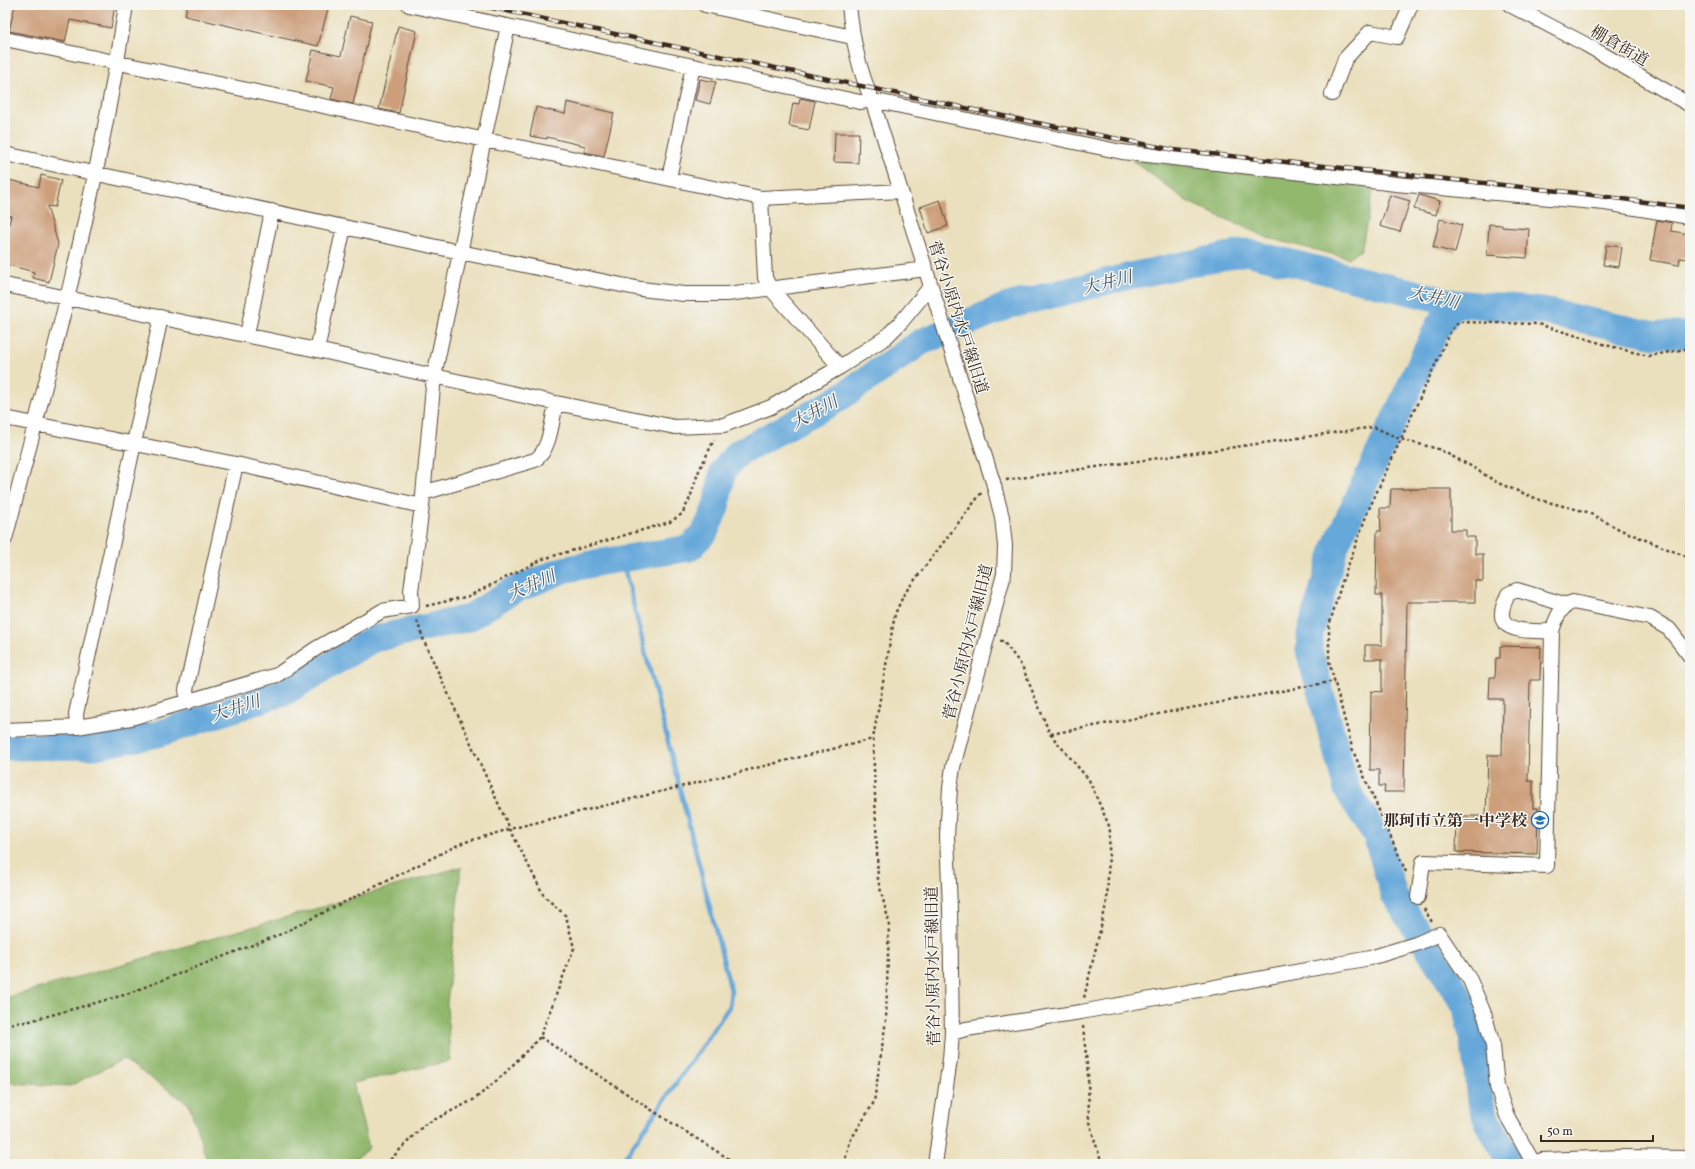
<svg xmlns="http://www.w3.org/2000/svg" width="1695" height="1169" viewBox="0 0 1695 1169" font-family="Vollkorn,'Noto Serif JP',serif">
<rect width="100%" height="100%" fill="#f6f6f2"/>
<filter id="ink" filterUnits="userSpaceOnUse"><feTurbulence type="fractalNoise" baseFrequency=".025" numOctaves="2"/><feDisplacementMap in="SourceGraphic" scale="8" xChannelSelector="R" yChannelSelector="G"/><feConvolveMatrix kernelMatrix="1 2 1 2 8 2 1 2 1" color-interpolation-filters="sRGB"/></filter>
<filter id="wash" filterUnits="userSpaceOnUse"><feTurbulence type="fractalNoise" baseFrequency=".012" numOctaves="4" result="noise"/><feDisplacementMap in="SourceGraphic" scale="16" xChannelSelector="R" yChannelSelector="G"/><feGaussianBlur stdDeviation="0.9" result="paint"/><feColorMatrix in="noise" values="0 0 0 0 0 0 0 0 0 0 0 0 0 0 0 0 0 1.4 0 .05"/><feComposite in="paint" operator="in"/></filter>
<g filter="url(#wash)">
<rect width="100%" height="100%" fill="#ebe0bd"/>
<path fill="#92b86e" stroke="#667146" d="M1132,160L1374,187L1361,250L1348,258L1268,238L1188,202Z
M461,867L447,1003L450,1061L353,1083L369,1148L349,1164H208L189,1104L123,1059L70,1086L5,1083V998Z"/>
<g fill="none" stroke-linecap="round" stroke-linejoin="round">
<path stroke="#66a8da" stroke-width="4.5" d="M620,1164L729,1007L731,991L622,560"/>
<path stroke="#66a8da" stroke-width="27" d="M1455,303L1437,328L1335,547L1310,634L1309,650L1347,790L1376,835L1394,895L1466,1007L1475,1052L1480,1101L1486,1118L1511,1164
M5,747L95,746L158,734L287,691L373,639L469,618L510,592L563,570L602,562L690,548L705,532L716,507L723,471L738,453L835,401L921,342L1007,306L1130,276L1246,252L1455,303L1542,311L1655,335H1690"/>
</g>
<g id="blocks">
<path fill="#cc9e79" d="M15,5H115L111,28L70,20L65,42L9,31Z
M187,5H329L318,46L185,16Z
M350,16L372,21L353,104L331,99L334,87L306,81L313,50L341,56Z
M398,26L417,31L399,113L379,109Z
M700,79L716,82L710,104L695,100Z
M800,98L815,101L809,130L789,126L793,103L799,104Z
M567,102L614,113L604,156L584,152L585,146L547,137V139L530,136L536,107L565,114Z
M835,133H859L858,163L834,162Z
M41,175L61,180L55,207L47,206L58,244L49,282L33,278L34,272L5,264V240L11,216L5,215V179L39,187Z
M1390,195L1410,201L1400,232L1380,226Z
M1419,195L1440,201L1436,215L1414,209Z
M940,200L948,226L928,233L920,207Z
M1440,219L1462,225L1455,253L1433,247Z
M1657,220L1672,223L1671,231L1690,234V259L1680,258L1679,265L1650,260Z
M1489,224L1502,225V227L1529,229L1527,258L1487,255Z
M1606,245L1622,247L1619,267L1603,265Z
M1391,489H1451V530H1466V537H1475V554H1483V581H1475V602H1407L1404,792H1384L1385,786H1379V770H1370L1371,691L1382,692V659H1365V645H1382V595H1376L1377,531H1381L1380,508H1390Z
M1500,646L1541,647L1540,680H1530L1528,781H1533V808H1538L1537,854L1456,852L1457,816H1486L1488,755H1502L1503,699H1489L1490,677H1495L1496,658H1500Z"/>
</g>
</g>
<g filter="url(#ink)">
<use href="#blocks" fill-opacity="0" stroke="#554536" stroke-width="1"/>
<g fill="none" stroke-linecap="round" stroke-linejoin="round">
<defs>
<path id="minor" d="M409,5L860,102L872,100L1122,152L1396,184L1605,203L1690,217
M705,5L852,37
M849,5C852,37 859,70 872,100L993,482L1002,517L1005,546L1004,574L953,767L950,788L947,836L950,908L952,1033L950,1059L935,1164
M1510,5L1585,44L1690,105
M5,39L761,198L901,191
M1332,94L1345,59L1370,32L1397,37L1411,5
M5,154L460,252L641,289L684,294H727L926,269
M669,178L693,66
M761,198L765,278L771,289L840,367
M5,285L317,350L556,403L675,427L724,425L771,407L840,367L885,338L902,321L931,286
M247,335L272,211
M317,350L344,227
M5,418L236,464L422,506
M423,493L535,460C550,451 552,420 556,403
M5,539C52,362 99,186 126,5
M1552,631C1539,631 1502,634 1502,615C1501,608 1506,600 1508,594L1517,590L1567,605
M188,702L186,690L236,464
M77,727L76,714L161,317
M5,730L77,727L131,718L277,675L317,648L382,611L412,606L411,591L422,506L434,376L508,26
M1418,897L1423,862L1547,866L1552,631C1556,619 1560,606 1573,602L1650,618L1669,629L1690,656
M952,1033L966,1029L1081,1012L1370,958L1416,944L1439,934L1470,980L1485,1016L1493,1046L1497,1087L1507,1116L1534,1164
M1534,1163L1542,1160L1623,1157L1690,1158"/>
</defs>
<use href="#minor" stroke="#554536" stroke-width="16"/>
<path stroke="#554536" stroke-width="2.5" stroke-dasharray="3 3" stroke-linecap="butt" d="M1006,480L1374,427L1400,439L1438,449L1469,465L1498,483L1540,500L1587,512L1621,530L1690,558
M426,606L469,596L543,559L670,522L682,514L690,498L698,473L714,440
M1000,641H1003L1022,666L1050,734L1089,780L1110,828L1107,901L1084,998
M1051,734L1335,681
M1406,872L1353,751L1329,661V626L1342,582L1368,511L1451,330L1459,322L1538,324L1613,347L1649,356L1690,348
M1424,909L1432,922
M5,1024L26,1022L124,995L281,934L462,843L510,829L873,739
M1083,1026L1088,1074L1089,1122L1102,1164
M540,1037L664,1118L737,1164
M386,1164L424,1125L475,1099L504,1074L540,1037L574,948L566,916L544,896L510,829L424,641L416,618
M844,1164L850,1141L874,1102L886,1020L889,922L878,880L873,739L895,614L904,594L982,492"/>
<use href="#minor" stroke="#fff" stroke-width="14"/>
<defs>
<path id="rail" d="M478,5L1022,120L1174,150L1577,193L1690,208"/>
</defs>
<use href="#rail" stroke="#3b2a1e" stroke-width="4.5"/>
<use href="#rail" stroke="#f6f6f2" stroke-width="3" stroke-dasharray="9" stroke-linecap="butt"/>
</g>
</g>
<defs>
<symbol id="school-ring" viewBox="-11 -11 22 22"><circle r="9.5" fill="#f6f6f2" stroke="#1f6fb2" stroke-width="1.5"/><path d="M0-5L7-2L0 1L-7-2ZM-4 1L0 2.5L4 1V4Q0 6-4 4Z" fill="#1f6fb2"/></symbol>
</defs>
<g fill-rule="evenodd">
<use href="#school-ring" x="1530" y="810" width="20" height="20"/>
</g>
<g text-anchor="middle" stroke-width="3" stroke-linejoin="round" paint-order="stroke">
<g font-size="16" fill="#3b2a1e" stroke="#f6f6f2">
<text transform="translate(1620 45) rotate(30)" y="6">棚倉街道</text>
<text transform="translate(959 317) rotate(72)" y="6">菅谷小原内水戸線旧道</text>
<text transform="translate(967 642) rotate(-76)" y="6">菅谷小原内水戸線旧道</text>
<text transform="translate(932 966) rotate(-91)" y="6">菅谷小原内水戸線旧道</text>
</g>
<g font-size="16" font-weight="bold" fill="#3b2a1e" stroke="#f6f6f2" text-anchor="end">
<text x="1527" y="826">那珂市立第一中学校</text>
</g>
<g font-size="17" font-style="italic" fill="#4a5660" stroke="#f6f6f2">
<text transform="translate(1107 282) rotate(-14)" y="6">大井川</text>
<text transform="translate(1434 297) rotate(12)" y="6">大井川</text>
<text transform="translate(814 412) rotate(-29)" y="6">大井川</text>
<text transform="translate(531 585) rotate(-24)" y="6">大井川</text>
<text transform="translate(235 708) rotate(-18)" y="6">大井川</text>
</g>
</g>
<rect width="1695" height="1169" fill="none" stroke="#f6f6f2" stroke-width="20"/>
<path d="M1541 1135v6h112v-6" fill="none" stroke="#3b2a1e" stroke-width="2"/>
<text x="1547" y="1135" font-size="12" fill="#3b2a1e" stroke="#f6f6f2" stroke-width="3" paint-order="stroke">50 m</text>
</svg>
